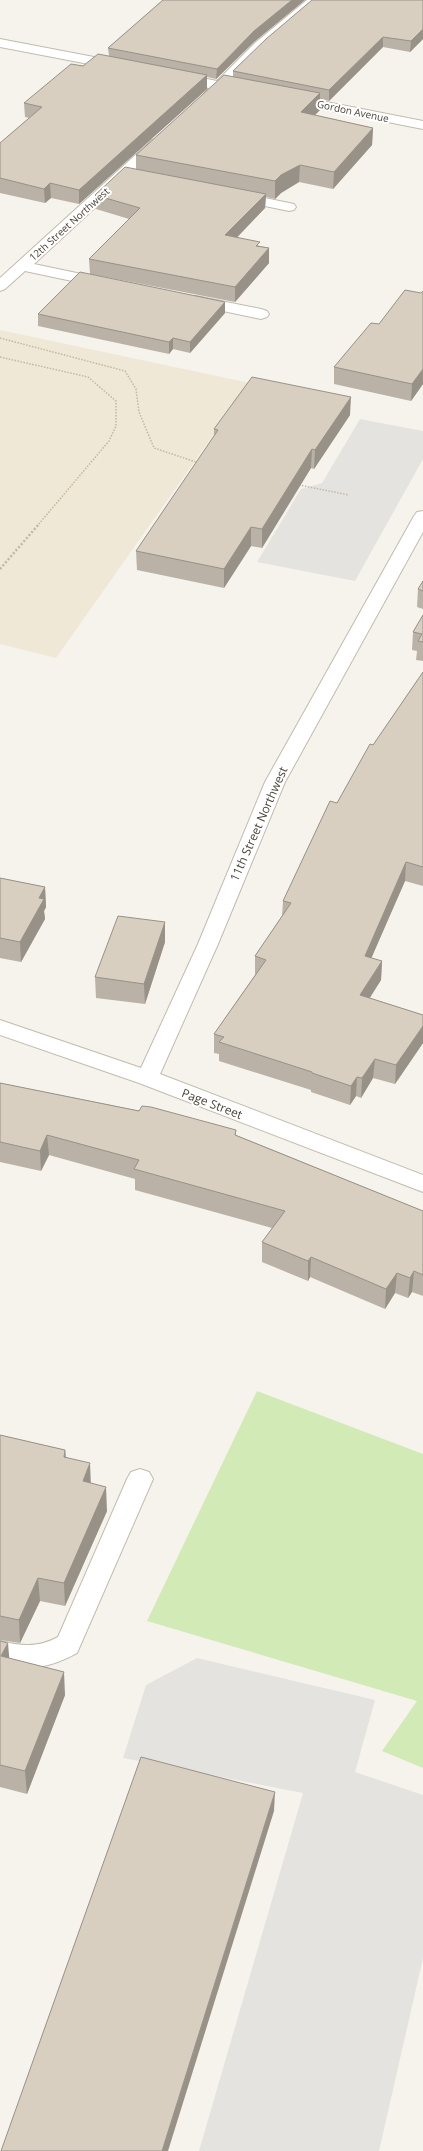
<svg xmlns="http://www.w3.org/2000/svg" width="423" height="2151" viewBox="0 0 423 2151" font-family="'Open Sans',sans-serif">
<rect width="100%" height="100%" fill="#f6f3ec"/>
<path fill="#efe8d6" d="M0,330L250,383L56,658L0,644Z"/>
<path fill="#d2eab5" d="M257,1391L423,1454V1768L382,1751L417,1701L147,1621Z"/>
<path fill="#e5e3e0" d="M360,419L423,431V459L355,581L257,562L301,489L322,483Z
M197,1658L375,1700L355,1772L423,1795V1958L379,2151H199L303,1793L123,1758L146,1685Z"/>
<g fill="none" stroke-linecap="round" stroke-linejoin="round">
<defs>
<path id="minor" d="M307,0H322L265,49L230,84L246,87L248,90L246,93L241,94L223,90L216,97L211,98L204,94L209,88L172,80L170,77L177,73L217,81L255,43Z
M0,39L120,62L127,66L120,70L0,47Z
M291,95L423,121V129L286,102L284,99Z
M157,139L162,140L164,143L162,146L34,264L110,280L113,283L110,286L105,288L25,271L5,289L0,291V278L152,140Z
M236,192L294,204L296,207L294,210L289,211L231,199L229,196L231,193Z
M196,296L261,309L267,311L269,314L267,317L261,319L190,304L188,301L190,298Z
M423,511V532L285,782L218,944L160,1074L423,1175V1192L139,1083L0,1035V1020L141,1068L198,944L265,782L414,516L417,512Z
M140,1469L149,1472L153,1479L77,1653C49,1668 32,1671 0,1663V1641C22,1646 38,1648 58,1637L127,1479L131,1472Z"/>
</defs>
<use href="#minor" stroke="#c2bbae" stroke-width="2"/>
<path stroke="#c4b79f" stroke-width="1.5" stroke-dasharray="1.5 1.5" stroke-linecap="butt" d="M0,338L125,371L136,389L139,412L154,448L199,463
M0,357L88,377L116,401V426L109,441L38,525
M299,485L349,495"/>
<path stroke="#c4b79f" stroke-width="2.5" stroke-dasharray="2 2" stroke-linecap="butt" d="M0,569L39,524"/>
<use href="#minor" fill="#fff" fill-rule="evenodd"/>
</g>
<path fill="#bab2a6" d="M163,0H305L254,42L216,79L207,77V89L79,204L51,198L45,203L0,193V143L29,118L25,117L24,103L83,66L109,56L108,48Z
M423,0V39L410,52L383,47L329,101L320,99V110L315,115L373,128L372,145L333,189L299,182L281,193L275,199L266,197L265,208L237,237L260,246L269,248V263L235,302L90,274L89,259L129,219L96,209L95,195L136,169V155L233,76V71Z
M423,291V384L411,401L334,384V367L379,324L421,293Z
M225,302V313L190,353L173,349L169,354L38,326V314Z
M350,415L314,469L311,468L262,548L251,546L224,588L137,570L136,551L214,436V429Z
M423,581V609L417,607L418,589Z
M423,615V661L416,660L417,651L412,650L413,632Z
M423,672V886L405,881L371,958L382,961L381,980L370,998L423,1015V1043L395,1084L373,1078L361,1098L356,1096L350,1105L311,1092V1090L219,1061V1054L214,1053V1034L255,975V956L282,916L283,901L337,803L373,745Z
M0,878L45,887L46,907L44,911L45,919L21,962L0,958Z
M165,922V942L145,1004L96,998L95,977Z
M0,1083L236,1130V1135L423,1211V1296L412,1292L408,1298L395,1293L385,1309L310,1277L308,1281L262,1262V1242L272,1228L135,1190V1179L49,1155L41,1171L0,1162Z
M0,1435L65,1450L66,1457L91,1483L107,1511L65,1606L40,1601L20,1643L0,1640Z
M0,1641L9,1658L65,1695L27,1794L0,1787Z"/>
<path fill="#979187" d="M292,0H305L254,42L216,79L217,69L254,31Z
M423,29V39L410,52L411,41Z
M383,37V47L329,101V90Z
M207,75V89L79,204V190Z
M320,93V110L300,130L301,112Z
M373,128L372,145L333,189L334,172Z
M300,165L299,182L281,193L275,199V181L281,175Z
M50,183L51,198L45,203L44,189Z
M266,194L265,208L225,250V235Z
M269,248V263L235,302V287Z
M225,302V313L190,353V342Z
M173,338V349L169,354V342Z
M423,369V384L411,401L412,384Z
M351,397L350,415L314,469L315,450Z
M312,449L311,468L262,548V529Z
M251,527V546L224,588V569Z
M406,862L405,881L364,975L365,956Z
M45,887L46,907L44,911L45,919L21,962L20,942L39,898Z
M165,922V942L145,1004L144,984Z
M382,961L381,980L359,1014L360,995Z
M423,1026V1043L395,1084L396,1065Z
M375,1059L373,1078L361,1098L362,1078Z
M357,1077L356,1096L350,1105L351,1086Z
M47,1135L49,1155L41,1171L40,1151Z
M311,1257L310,1277L308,1281V1261Z
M414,1271L412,1292L408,1298L410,1278Z
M397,1273L395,1293L385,1309L386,1289Z
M65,1450L67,1473L64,1457Z
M90,1463L91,1487L83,1481Z
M106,1487L107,1511L65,1606L64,1583Z
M38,1578L40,1601L20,1643L19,1620Z
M8,1643L10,1667L1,1656Z
M64,1672L65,1695L27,1794L25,1771Z
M275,1792L274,1811L168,2151H162Z"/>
<path fill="#d8cfc1" stroke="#979187" d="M163,0H292L254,31L217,69L108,48Z
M312,0H423V29L411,41L383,37L329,90L233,71L266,39Z
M98,54L207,75L79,190L50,183L44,189L0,178V143L42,107L24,103L71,64L83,66Z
M224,75L320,93L301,112L373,128L334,172L300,165L281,175L275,181L136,155Z
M125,167L266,194L225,235L260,242L256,246L269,248L235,287L89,259L140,208L95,195Z
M80,272L225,302L190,342L173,338L169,342L38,314Z
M405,290L421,293L423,291V369L412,384L334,367L371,323L379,324Z
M252,377L351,397L315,450L312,449L262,529L251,527L224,569L136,551L218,430L214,429Z
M423,581V591L418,589Z
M423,615V642L418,641L422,634L413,632Z
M423,672V867L406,862L365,956L382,961L360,995L423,1015V1026L396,1065L375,1059L362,1078L357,1077L351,1086L312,1073V1072L219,1042L224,1037L214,1034L266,960L255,956L291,903L283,901L330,801L337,803L370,744L373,745Z
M0,878L45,887L39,898L44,899L20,942L0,938Z
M118,916L165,922L144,984L95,977Z
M0,1083L139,1111L142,1106L151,1107L236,1130L235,1135L423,1211V1275L414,1271L410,1278L397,1273L386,1289L311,1257L308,1261L262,1242L285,1211L134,1169L139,1160L47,1135L40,1151L0,1142Z
M0,1435L65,1450L64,1457L90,1463L83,1481L106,1487L64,1583L38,1578L19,1620L0,1616Z
M0,1641L8,1643L1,1656L64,1672L25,1771L0,1765Z
M141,1757L275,1792L162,2151H1Z"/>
<g text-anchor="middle" stroke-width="4" stroke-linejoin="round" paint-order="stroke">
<g font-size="10" fill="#4b4439" stroke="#fff">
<text transform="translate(353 111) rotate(12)" y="4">Gordon Avenue</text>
<text transform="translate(69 224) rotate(-42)" y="4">12th Street Northwest</text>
</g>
<g font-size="12" fill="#4b4439" stroke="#fff">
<text transform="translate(259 824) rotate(-66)" y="4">11th Street Northwest</text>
<text transform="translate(212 1104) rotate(21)" y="4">Page Street</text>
</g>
</g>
</svg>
